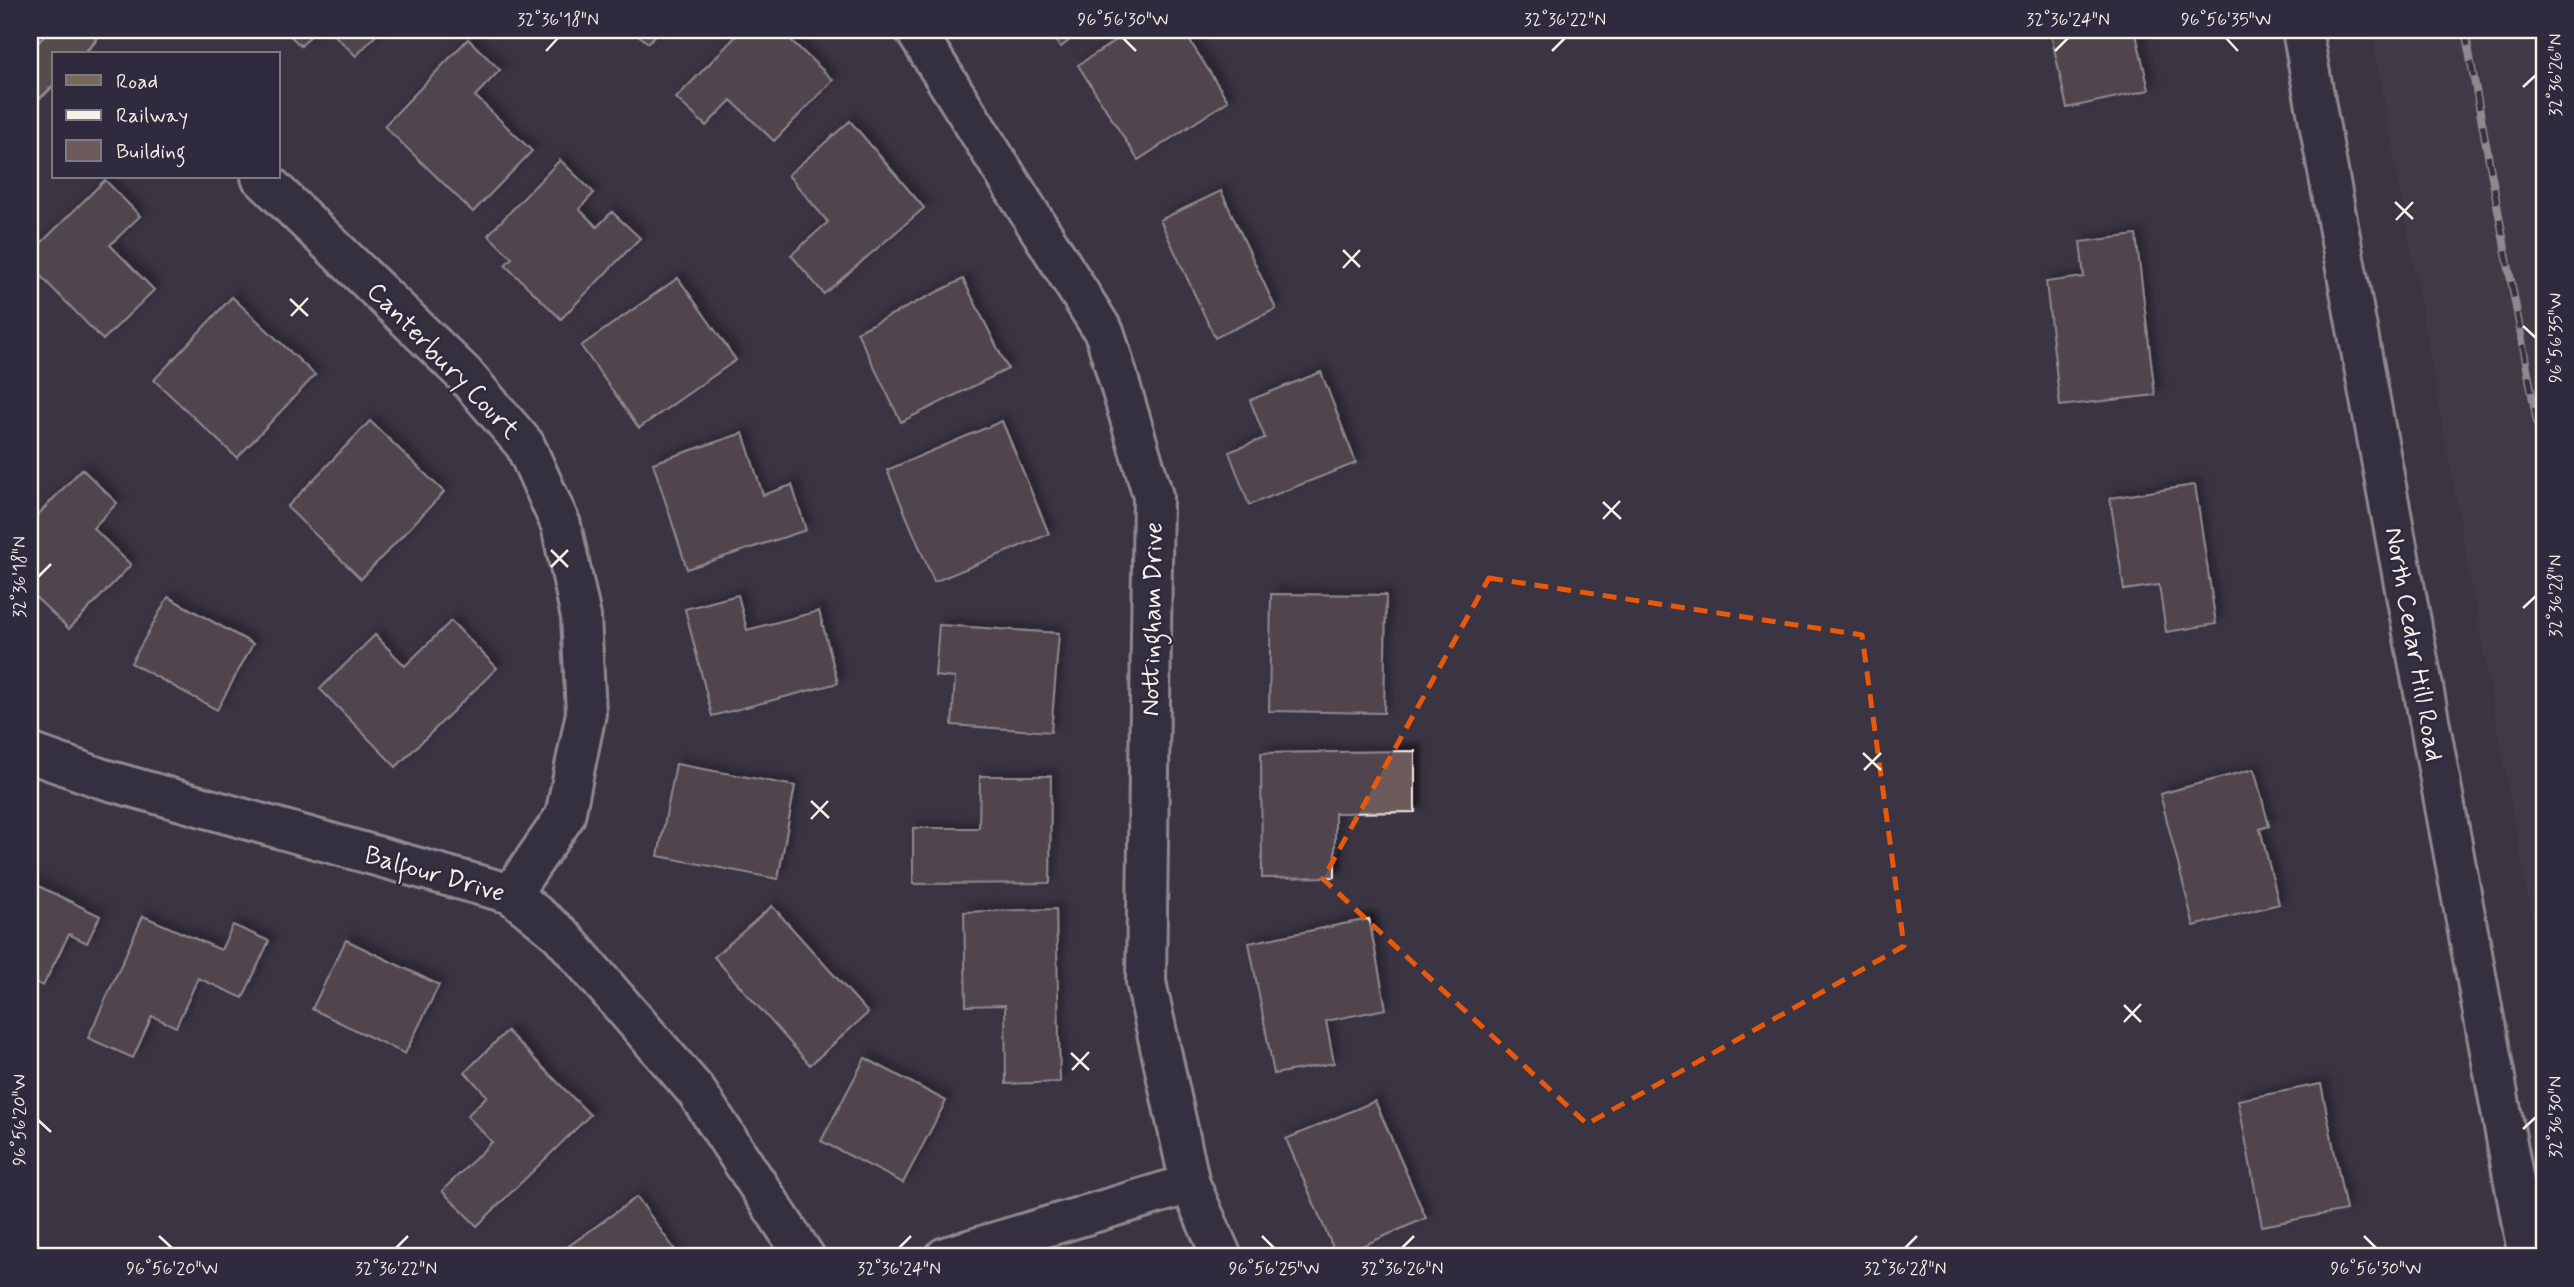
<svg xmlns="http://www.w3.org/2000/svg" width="2574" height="1287" viewBox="0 0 2574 1287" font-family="Mynerve,sans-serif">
<defs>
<filter id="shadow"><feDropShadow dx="6" dy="-6" stdDeviation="3.5" flood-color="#0009"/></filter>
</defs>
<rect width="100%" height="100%" fill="#3b3443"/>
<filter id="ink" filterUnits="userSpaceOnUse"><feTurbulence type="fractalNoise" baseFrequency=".0143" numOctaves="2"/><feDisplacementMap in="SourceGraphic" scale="14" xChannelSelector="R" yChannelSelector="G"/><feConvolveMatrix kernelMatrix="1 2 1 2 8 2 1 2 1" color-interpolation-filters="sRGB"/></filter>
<g filter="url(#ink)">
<path fill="#4a3f4a" d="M2371,30H2544V987Z"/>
<path fill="#6d5a5a" stroke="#f4f1e8" stroke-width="2" filter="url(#shadow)" d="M284,30H316L301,46Z
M329,30H381L356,56Z
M632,30H660L648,43Z
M742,30H780L833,80L774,141L731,100L706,126L676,98Z
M1046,30H1082L1061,47Z
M1132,30H1201L1188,38L1228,101L1138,160L1078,65Z
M2050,30H2135L2149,90L2067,108Z
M468,39L500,70L475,96L532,151L473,212L384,126Z
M850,121L924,208L824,294L791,255L828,222L788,175Z
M560,160L594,193L579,209L597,227L612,212L640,238L561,319L505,265L512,258L488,235Z
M105,180L140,216L110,245L154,290L103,340L30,265V254Z
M1221,191L1276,309L1215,338L1160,220Z
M2136,235L2155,395L2060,406L2046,282L2084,277L2080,242Z
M678,278L736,360L639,428L581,346Z
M963,279L1008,369L901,422L857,332Z
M232,297L315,375L237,458L154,380Z
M1321,372L1356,463L1249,505L1229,452L1265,438L1250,400Z
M370,421L444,492L361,579L287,507Z
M1002,421L1049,534L934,582L887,470Z
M743,433L763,495L792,485L806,530L687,569L653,463Z
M82,469L117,503L93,528L131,565L69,629L30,592V523Z
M2195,485L2216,624L2166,632L2159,585L2124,590L2110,498Z
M1271,594L1386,595L1384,713L1269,711Z
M738,595L747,630L819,611L838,683L712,716L685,609Z
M168,597L253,644L217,710L131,663Z
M451,621L497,668L396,767L320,689L375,635L405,666Z
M939,625L1059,633L1051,732L952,725L955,678L935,676Z
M1415,751V812L1335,813V877L1262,878L1261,753Z
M676,764L795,786L778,879L658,856Z
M2254,769L2269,826L2260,829L2279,904L2194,926L2160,794Z
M980,776H1051L1050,883L913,884V828H979Z
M30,882L100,916L87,943L69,934L43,986L30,980Z
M772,906L868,1013L810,1065L714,957Z
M1056,909L1060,1082L1006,1084L1005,1005L966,1006L964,912Z
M143,916L221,950L233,925L269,941L243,998L198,978L176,1027L152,1016L133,1058L88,1038Z
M1369,919L1386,1009L1326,1021L1334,1063L1274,1074L1249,943Z
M346,940L439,985L405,1054L312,1009Z
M507,1031L590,1115L477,1226L442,1191L492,1142L467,1116L487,1096L465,1072Z
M865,1058L946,1101L903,1183L821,1141Z
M2321,1084L2346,1210L2262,1226L2238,1100Z
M1375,1101L1426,1218L1337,1257L1286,1139Z
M637,1197L680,1257H573L566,1248Z"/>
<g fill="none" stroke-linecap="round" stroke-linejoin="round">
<defs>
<path id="minor" d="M915,30L1105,334L1153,496L1146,982L1190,1184L1222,1257
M2302,30L2528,1257
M261,177L464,374L525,445L561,525L581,617L586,713L565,816L511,894
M30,753L100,778L511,894L560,934L696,1091L805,1257
M945,1257L1190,1184"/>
<path id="major" d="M55,54L78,30
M30,80L54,55"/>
</defs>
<use href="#minor" stroke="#f4f1e8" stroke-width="44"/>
<use href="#major" stroke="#f4f1e8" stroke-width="44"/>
<use href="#minor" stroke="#2f2a3d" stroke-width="38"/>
<use href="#major" stroke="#776a54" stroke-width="38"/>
<defs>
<path id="rail" d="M2465,30L2544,460"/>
</defs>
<use href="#rail" stroke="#f4f1e8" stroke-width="8"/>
<use href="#rail" stroke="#2f2a3d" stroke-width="5" stroke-dasharray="16" stroke-linecap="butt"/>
</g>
</g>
<path d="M0 0H2574V1287H0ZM1489,578L1862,635L1904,946L1587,1124L1323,879Z" fill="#3b3443" fill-opacity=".55" fill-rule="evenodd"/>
<path fill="none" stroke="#e8590c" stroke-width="5" stroke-dasharray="14 9" stroke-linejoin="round" d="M1489,578L1862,635L1904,946L1587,1124L1323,879Z"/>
<path fill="none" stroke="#f4f1e8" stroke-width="2.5" d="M1123,38L1136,51M2226,38L2238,51M546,51L558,38M1552,51L1565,38M2055,51L2068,38M2523,87L2536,75M2395,202L2413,219M2396,220L2413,202M1343,250L1360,267M1343,268L1360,250M290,299L308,316M291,316L308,298M2523,326L2536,338M1603,502L1621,519M1603,519L1620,501M551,550L568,567M551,567L568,550M38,577L51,564M2523,608L2536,596M1863,753L1881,770M1864,770L1881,753M811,801L829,818M811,819L828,801M2124,1005L2141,1022M2124,1022L2141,1004M1071,1053L1089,1070M1072,1070L1089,1052M38,1120L51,1132M2523,1129L2536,1117M159,1236L172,1248M1262,1236L1274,1248M2364,1236L2376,1248M396,1248L408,1236M899,1248L911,1236M1402,1248L1414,1236M1905,1248L1917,1236"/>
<g text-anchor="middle" stroke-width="5" stroke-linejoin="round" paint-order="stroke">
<g font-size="26" fill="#f4f1e8" stroke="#2f2a3d">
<text transform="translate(444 360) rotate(46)" y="9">Canterbury Court</text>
<text transform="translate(1151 619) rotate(-89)" y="9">Nottingham Drive</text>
<text transform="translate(2415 644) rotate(80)" y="9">North Cedar Hill Road</text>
<text transform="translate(435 873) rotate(16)" y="9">Balfour Drive</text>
</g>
</g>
<rect width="2574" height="1287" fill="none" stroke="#2f2a3d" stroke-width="77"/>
<rect x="52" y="52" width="228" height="126" fill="#2f2a3d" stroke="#7e7a81" stroke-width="2"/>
<rect x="66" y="75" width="35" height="10" fill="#776a54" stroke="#7e7a81" stroke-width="2"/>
<text x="116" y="88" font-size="21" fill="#f4f1e8">Road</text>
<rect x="66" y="110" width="35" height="10" fill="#f4f1e8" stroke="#7e7a81" stroke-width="2"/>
<text x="116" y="122" font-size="21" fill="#f4f1e8">Railway</text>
<rect x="66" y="140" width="35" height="21" fill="#6d5a5a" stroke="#7e7a81" stroke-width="2"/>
<text x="116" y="158" font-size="21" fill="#f4f1e8">Building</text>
<rect x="38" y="38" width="2498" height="1210" fill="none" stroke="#f4f1e8" stroke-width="2.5"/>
<g font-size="18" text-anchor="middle" fill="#f4f1e8">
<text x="558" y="25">32°36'18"N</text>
<text x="1123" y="25">96°56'30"W</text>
<text x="1565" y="25">32°36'22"N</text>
<text x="2068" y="25">32°36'24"N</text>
<text x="2226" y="25">96°56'35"W</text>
<text transform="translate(2555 75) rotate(-90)" y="6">32°36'26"N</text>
<text transform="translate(2555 338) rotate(-90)" y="6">96°56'35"W</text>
<text transform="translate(19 577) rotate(-90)" y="6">32°36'18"N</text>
<text transform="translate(2555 596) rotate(-90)" y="6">32°36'28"N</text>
<text transform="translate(2555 1117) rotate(-90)" y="6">32°36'30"N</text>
<text transform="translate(19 1120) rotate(-90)" y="6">96°56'20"W</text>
<text x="172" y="1274">96°56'20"W</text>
<text x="396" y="1274">32°36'22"N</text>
<text x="899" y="1274">32°36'24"N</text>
<text x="1274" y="1274">96°56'25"W</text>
<text x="1402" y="1274">32°36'26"N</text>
<text x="1905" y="1274">32°36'28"N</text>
<text x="2376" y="1274">96°56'30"W</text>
</g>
</svg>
